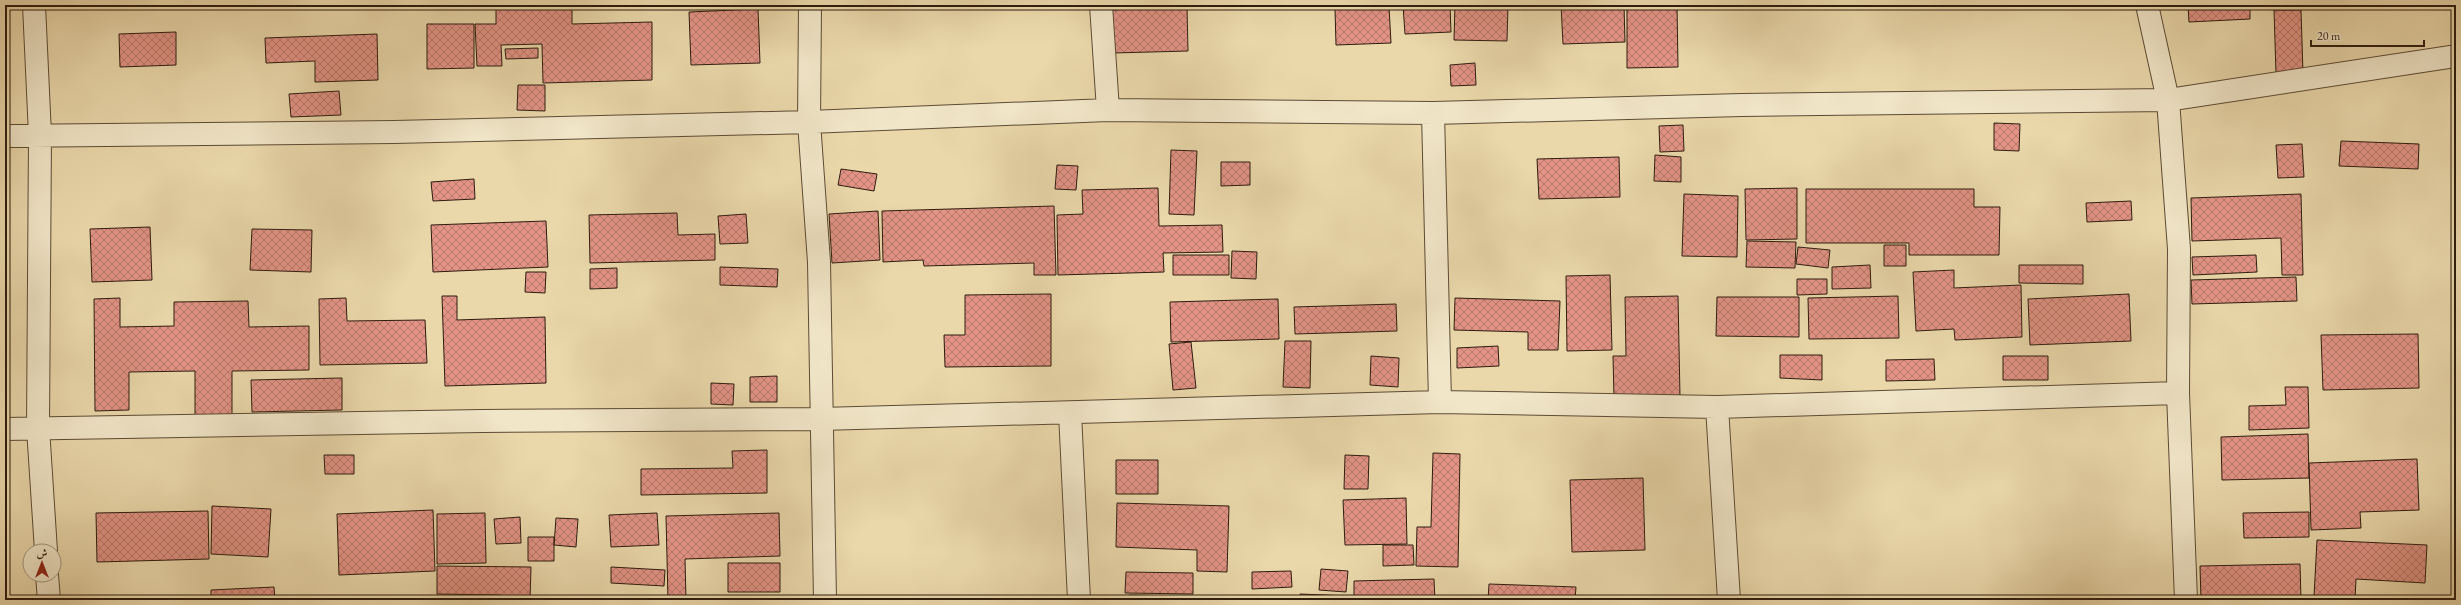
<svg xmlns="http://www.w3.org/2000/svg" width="2461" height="605" viewBox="0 0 2461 605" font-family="'EB Garamond',Amiri,serif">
<defs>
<pattern id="building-cross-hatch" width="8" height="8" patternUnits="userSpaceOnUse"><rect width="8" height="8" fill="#e39486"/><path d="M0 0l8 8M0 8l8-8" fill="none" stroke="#b8786c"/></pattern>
</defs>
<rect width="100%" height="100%" fill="#ead8ab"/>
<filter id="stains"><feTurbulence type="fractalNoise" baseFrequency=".005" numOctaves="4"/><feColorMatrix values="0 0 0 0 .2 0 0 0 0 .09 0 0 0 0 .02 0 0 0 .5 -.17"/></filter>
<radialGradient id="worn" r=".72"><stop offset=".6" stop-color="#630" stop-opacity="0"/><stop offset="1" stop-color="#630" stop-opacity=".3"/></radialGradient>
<path fill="url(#building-cross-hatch)" stroke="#2d1c0d" d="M83,5H138V7Z
M145,5H200V7L146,9Z
M203,5H259V7L203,9Z
M496,5H572V24L652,22V80L543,83L542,44L501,45L502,66H477L475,24H496Z
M629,5H654L653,8Z
M1403,5H1450L1451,32L1405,34Z
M1455,5H1508L1507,41L1454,40Z
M1561,5H1624L1625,42L1563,44Z
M1627,5H1677L1678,67L1627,68Z
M2188,5H2250V19L2189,22Z
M1187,7L1188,51L1113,53L1111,10Z
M1389,7L1391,43L1336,45L1335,9Z
M758,9L760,63L691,65L689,12Z
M2274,10H2301L2303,73L2276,74Z
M427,24H474V68L427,69Z
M176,32V65L120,67L119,34Z
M377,34L378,80L315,82V61L266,63L265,38Z
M538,48V58L506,59L505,49Z
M1475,63L1476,85L1451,86L1450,65Z
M518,85H545V111L517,110Z
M339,91L341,115L291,117L289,94Z
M1994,123L2020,124L2019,151L1994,150Z
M1683,125L1684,151L1660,152L1659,126Z
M2341,141L2419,144L2418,169L2339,166Z
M2302,144L2304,177L2278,178L2276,145Z
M1171,150L1197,151L1194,215L1169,214Z
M1655,155L1681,157V182L1654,181Z
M1619,157L1620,197L1539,199L1537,159Z
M1221,162H1250V185L1221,186Z
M1057,165L1078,166L1076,190L1055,189Z
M841,169L877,174L874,191L838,185Z
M474,179L475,199L433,201L431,182Z
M1158,188L1159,226L1222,225L1223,252L1163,253L1164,272L1058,275L1057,215L1083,214L1082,190Z
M1797,188V239L1746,240L1745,189Z
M1806,189H1974V207H2000L1999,255H1909V243H1806Z
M1684,194L1738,196L1737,257L1682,256Z
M2301,194L2303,275H2282L2281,238L2192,241L2191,198Z
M2131,201L2132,220L2087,222L2086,203Z
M1054,206L1056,275H1034V263L924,266L923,260L883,262L882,211Z
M878,211L880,260L832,263L829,214Z
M677,213L678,235L715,234V260L590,263L589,215Z
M746,214L748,243L720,244L718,216Z
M546,221L548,267L433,272L431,225Z
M150,227L152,280L92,282L90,229Z
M252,229L312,230L311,272L250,270Z
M1747,241L1796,242L1795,268L1746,267Z
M1884,245H1906V266H1884Z
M1798,247L1830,250L1828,268L1796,264Z
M1232,251L1257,252L1256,279L1231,278Z
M1173,255H1229V275H1173Z
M2256,255L2257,272L2193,275L2192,257Z
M1870,265L1871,288L1832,289V267Z
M2019,265H2083V284L2019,283Z
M720,267L778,269L777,287L720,285Z
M617,268V288L590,289V269Z
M1954,270V288L2021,285L2022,337L1955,340L1954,329L1916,331L1913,272Z
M526,272H546L545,293L525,292Z
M1610,275L1612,350L1567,351L1566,276Z
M2296,277L2297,301L2192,304L2191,280Z
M1797,279H1827V294L1797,295Z
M1051,294V366L945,367L944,335H965V295Z
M2129,294L2131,341L2030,345L2028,299Z
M442,296H457V320L545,317L546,383L445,386Z
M1678,296L1680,397L1614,398L1613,356H1626L1625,297Z
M1898,296L1899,338L1809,339L1808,298Z
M1717,297H1799V337L1716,336Z
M120,298V327L174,326V302L248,301L249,327L309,326V370L232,371V420L195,421V371L129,372V410L95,411L94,299Z
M346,298L347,321L425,320L427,363L320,365L319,299Z
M1455,298L1560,301L1558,350H1528V332L1454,330Z
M1278,299L1279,339L1171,342L1170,302Z
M1396,304L1397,331L1295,334L1294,307Z
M2418,334L2419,388L2323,390L2321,335Z
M1285,341H1311L1310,388L1283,387Z
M1191,342L1196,388L1173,390L1169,344Z
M1498,346L1499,366L1457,368V348Z
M1780,355H1822V380L1780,378Z
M1371,356L1399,358L1398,387L1370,385Z
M2003,356H2048V380H2003Z
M1934,359L1935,380L1886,381V360Z
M777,376V402H750V377Z
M342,378V410L252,412L251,380Z
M711,383L734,384L733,405L711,404Z
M2285,387H2308L2309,428L2249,430V406L2286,405Z
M2308,434L2309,478L2222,480L2221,437Z
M767,450V493L641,495V469L733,468L732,451Z
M1433,453L1460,454L1458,567L1416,566L1417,527H1431Z
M324,455H354V474H325Z
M1345,455L1369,456L1368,489H1344Z
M2417,459L2419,510L2360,512L2361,528L2311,530L2309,463Z
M1116,460H1158V494H1116Z
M1643,478L1645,550L1572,552L1570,480Z
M1406,498L1407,544L1345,545L1343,500Z
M1117,503L1229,506L1227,572L1197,571V550L1116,547Z
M212,506L271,509L268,557L211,554Z
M433,510L435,571L339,575L337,514Z
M208,511L209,559L97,562L96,513Z
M2309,512V537L2244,538L2243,513Z
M485,513L486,563L437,564V514Z
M657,513L659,545L611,547L609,515Z
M779,513L780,556L685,559L686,600H668L666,516Z
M520,517L521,543L496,544L494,519Z
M556,518L578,519L576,547L554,545Z
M528,537H554V561H528Z
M2317,540L2427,545L2425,583L2356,579L2355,599L2314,597Z
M1383,545H1413L1414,565L1383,566Z
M728,563H780V592H728Z
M2300,564L2301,600H2201L2200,566Z
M437,566L531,567L530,600H501V595L437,594Z
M611,567L665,570L664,586L611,583Z
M1321,569L1348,571L1346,592L1319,590Z
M1291,571L1292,587L1252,589V572Z
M1126,572L1193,573V594L1125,593Z
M1434,579L1435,600H1354V581Z
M1489,584L1576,587L1575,600H1488Z
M274,587L275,600H211V590Z
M1300,594L1349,596V600H1300Z
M1129,595L1279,598V600H1129Z"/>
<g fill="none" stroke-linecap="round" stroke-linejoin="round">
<defs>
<path id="minor" d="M34,5L40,135L38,428L46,551
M810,5L809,122L819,262L825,600
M1101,5L1108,110
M2147,5L2168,100L2179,249L2178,393L2186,600
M1433,113L1440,402
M5,136L394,132L809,122L1108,110L1433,113L1742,105L2168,100L2456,56
M1717,407L1729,600
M1070,413L1079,600
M5,429L482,421L821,419L1440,402L1717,407L2178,393
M47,575L49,600"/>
</defs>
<use href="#minor" stroke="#5c4b34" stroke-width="24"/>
<use href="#minor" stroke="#f1e6c8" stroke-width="22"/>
</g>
<rect width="2461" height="605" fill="none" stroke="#ead8ab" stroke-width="20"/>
<rect x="6" y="6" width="2449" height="593" fill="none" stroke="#2d1c0d" stroke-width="2"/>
<rect x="10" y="10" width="2441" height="585" fill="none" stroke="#2d1c0d"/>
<g transform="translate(42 563)"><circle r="19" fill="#f1e6c8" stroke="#a3957d"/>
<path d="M0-3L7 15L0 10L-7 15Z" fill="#8f2418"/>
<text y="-6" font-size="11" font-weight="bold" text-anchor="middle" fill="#2d1c0d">ش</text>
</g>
<path d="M2311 40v6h113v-6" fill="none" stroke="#2d1c0d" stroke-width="2"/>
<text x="2317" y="40" font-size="12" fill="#2d1c0d" stroke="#f1e6c8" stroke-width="3" paint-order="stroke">20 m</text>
<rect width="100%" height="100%" filter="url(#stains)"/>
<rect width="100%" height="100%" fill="url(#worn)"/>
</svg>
